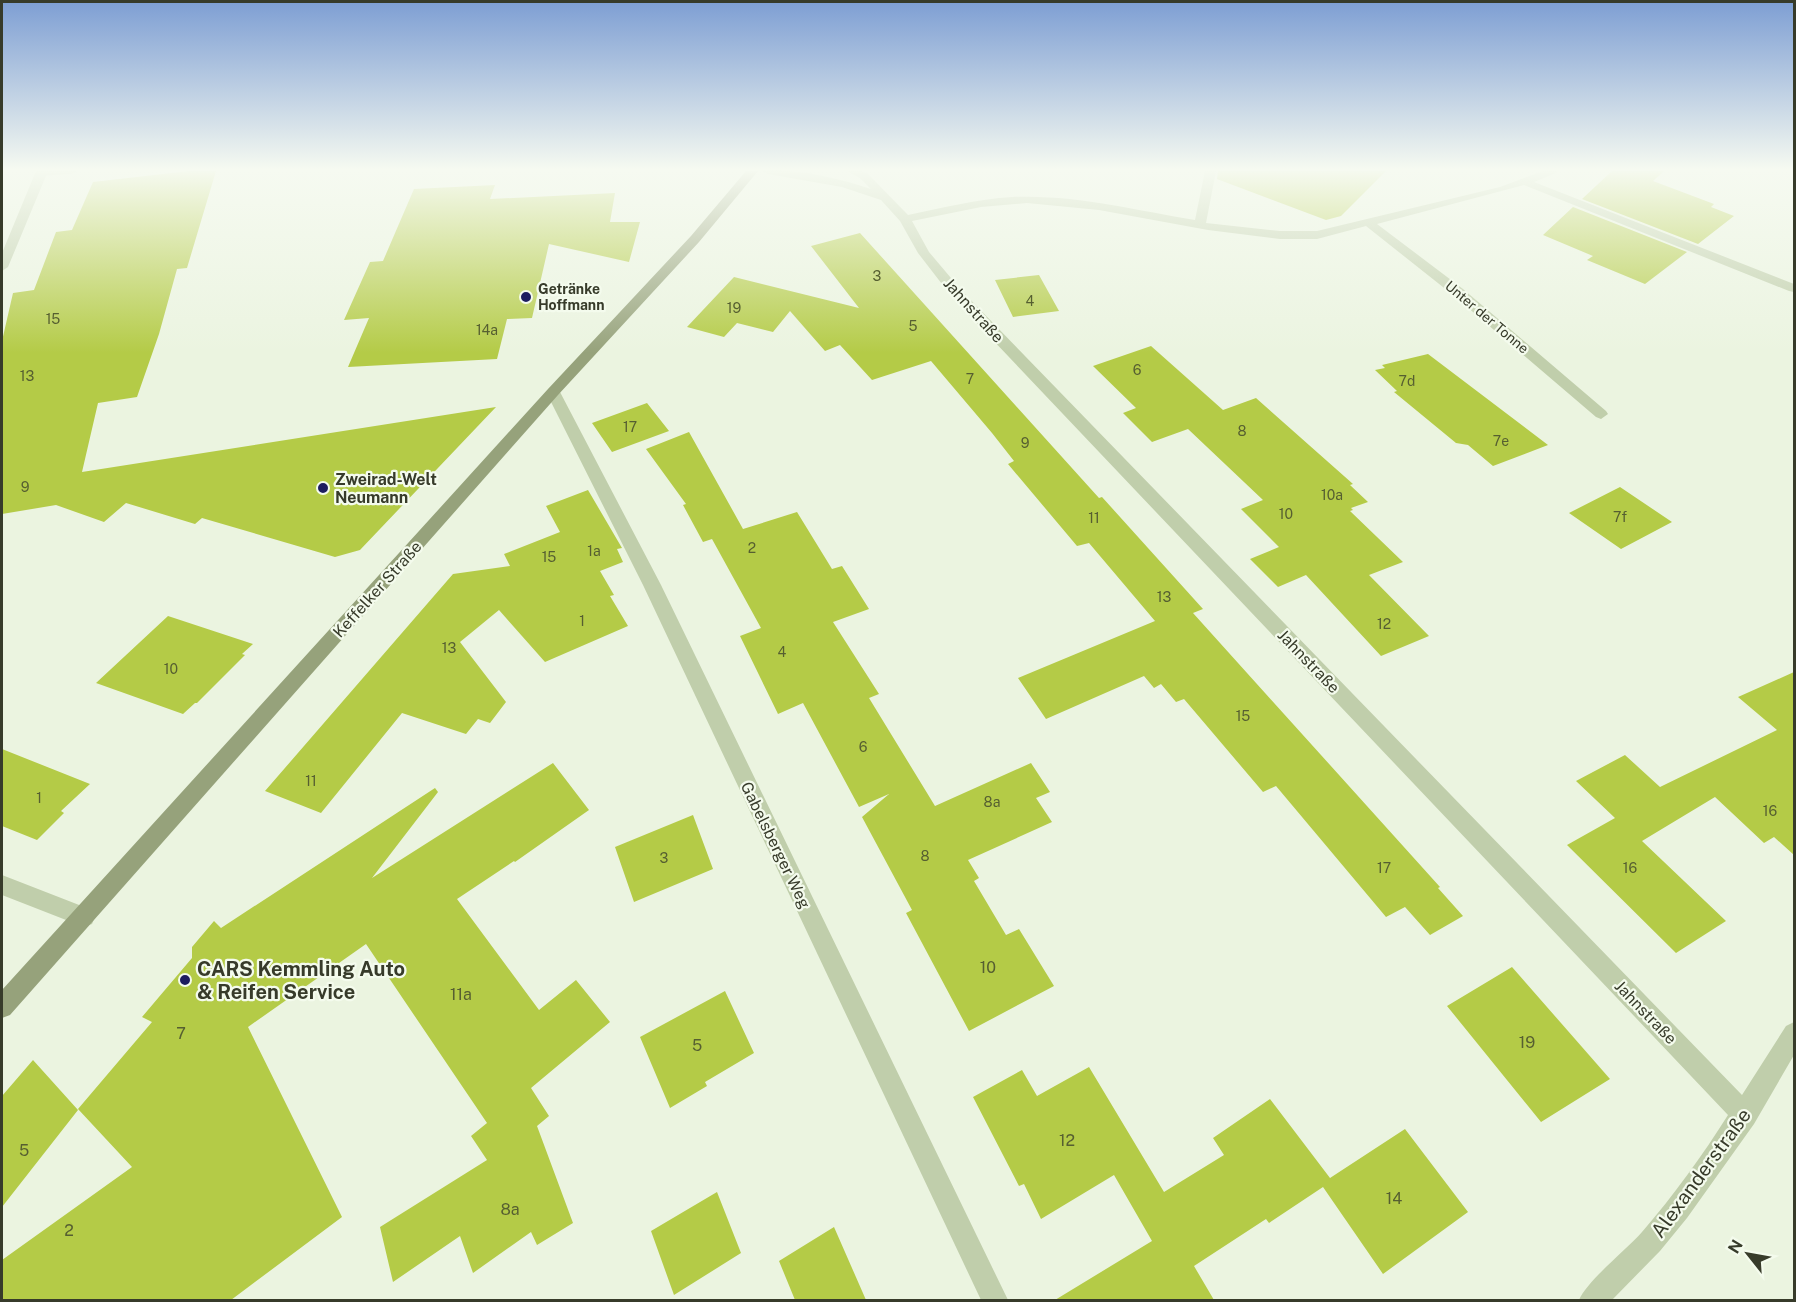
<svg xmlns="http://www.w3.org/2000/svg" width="1796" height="1302" viewBox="0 0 1796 1302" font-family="'Public Sans',sans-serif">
<rect width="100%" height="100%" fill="#ebf4e0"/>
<path fill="#b4cb47" d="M189,171H216L187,268L177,269L159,334L137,397L98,403L82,472L496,407L360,550L335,557L202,518L195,524L126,503L104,522L56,505L2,514V341L13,293L34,290L56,232L72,230L93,182Z
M1218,171H1386L1341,216L1326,220L1217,179Z
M1612,171H1664L1653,181L1714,204L1711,207L1734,216L1698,244L1582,199Z
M495,185L490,199L615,193L610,222H640L629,262L549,244L532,318L507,319L497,359L348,367L369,318L344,320L370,262L383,261L414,189Z
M1573,207L1687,252L1645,284L1587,260L1593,256L1543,235Z
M860,233L1099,498L1102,497L1203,609L1193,613L1440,887L1438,888L1463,916L1430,935L1405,907L1386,917L1276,786L1263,792L1184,699L1176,702L1161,684L1154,688L1144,676L1046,719L1018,678L1155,621L1089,543L1077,546L1008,464L1014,461L992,433L931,361L872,380L840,345L825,351L790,311L773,332L737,323L724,337L687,327L734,277L859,308L811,246Z
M1039,275L1059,311L1013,317L995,280Z
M1151,346L1223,410L1256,398L1353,484L1350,485L1368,502L1351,508L1353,510L1350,511L1403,562L1369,575L1429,636L1381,656L1306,575L1278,587L1250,559L1279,547L1241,509L1263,500L1188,429L1152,442L1123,413L1136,408L1093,366Z
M1428,354L1548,445L1493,466L1468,445L1456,443L1394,392L1397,391L1375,370L1385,368L1382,365Z
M647,403L669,431L612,452L592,423Z
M689,432L743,529L797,512L832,569L842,566L869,609L833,622L879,694L869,698L935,806L1031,763L1050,792L1036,798L1052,822L968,860L979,878L974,881L1006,935L1019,929L1054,986L969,1031L906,913L912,910L862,817L889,794L859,807L803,703L778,714L740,636L761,628L712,539L703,542L683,505L686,504L646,449Z
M1620,487L1672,522L1621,549L1569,513Z
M588,490L622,548L617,549L623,562L600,571L614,595L610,596L628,626L545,662L499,610L460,642L506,702L490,723L478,719L466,734L402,713L321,813L265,791L453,574L510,566L504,554L560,532L546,506Z
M168,616L253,644L242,654L245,655L197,703H195L183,714L96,683Z
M1794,672V855L1774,837L1764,843L1715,797L1642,841L1726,921L1676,953L1567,845L1615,818L1576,781L1625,755L1660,787L1777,730L1738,697Z
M2,749L90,784L61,811L64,813L37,840L2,826Z
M553,763L589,810L515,862L514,861L457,899L539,1010L576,980L610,1022L531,1088L549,1116L537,1126L573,1223L537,1245L531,1232L473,1273L460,1236L393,1282L380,1227L487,1160L471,1136L487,1123L366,944L248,1027L342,1217L231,1300H2V1260L132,1167L78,1109L152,1022L142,1017L192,958V947L214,921L221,928L435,788L438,792L372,878Z
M693,815L713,869L634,902L615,847Z
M1512,967L1610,1079L1541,1122L1447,1006Z
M725,991L754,1053L705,1082L707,1086L670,1108L640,1037Z
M33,1060L78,1110L2,1207V1096Z
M1089,1067L1164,1192L1224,1155L1213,1138L1270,1099L1330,1178L1405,1129L1468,1212L1383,1274L1323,1187L1269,1223L1266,1219L1194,1266L1214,1300H1055L1152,1241L1114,1175L1041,1219L1024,1184L1019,1186L973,1097L1022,1070L1037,1096Z
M717,1192L741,1253L674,1295L651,1231Z
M834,1227L866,1300H795L779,1261Z"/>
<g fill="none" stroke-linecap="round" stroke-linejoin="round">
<path fill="#c0ceab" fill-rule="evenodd" d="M41,171H77L71,174L37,176L35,174Z"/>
<path fill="#c0ceab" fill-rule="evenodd" d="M36,171H48L8,267L2,271V253Z
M762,171C797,168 838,178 871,189L860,178L847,171H861L868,174L908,215C942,208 977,199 1012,197C1073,194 1135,210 1195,220L1205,171H1216L1206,223L1280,231H1317L1500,187L1543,171H1557L1556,173L1534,182L1794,284V292L1789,291L1524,185L1377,224L1463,289L1606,411L1608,414L1601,419L1596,417L1453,295L1366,226L1317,239H1280L1208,230L1099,210L1027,203L981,207L912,221L929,252L962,291L1742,1095L1786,1026L1794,1022V1055L1754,1124L1687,1218L1660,1251L1612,1300H1579C1587,1281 1626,1250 1642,1232C1674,1195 1702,1156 1728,1115L952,297L918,253L900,221L881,200L842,187L768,174Z
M553,388L560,392L661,585L1008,1300H981L643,585L546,392Z
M2,875L92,910L95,917L92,924L84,927L2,895Z"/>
<path fill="#96a27b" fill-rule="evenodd" d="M746,171H758L699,242L558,395L10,1015L2,1018V990L548,389L691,236Z"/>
</g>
<linearGradient id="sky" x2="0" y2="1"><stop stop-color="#7d9ed3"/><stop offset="0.48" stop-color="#f6faf1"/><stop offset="1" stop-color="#f6faf1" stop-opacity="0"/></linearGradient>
<rect width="1796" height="353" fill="url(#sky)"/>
<g fill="#1d1d5f" stroke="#f4fbed" stroke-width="2">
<circle cx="526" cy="297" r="6"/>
<circle cx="323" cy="488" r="6"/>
<circle cx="185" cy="980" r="6"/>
</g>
<g text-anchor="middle" stroke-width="4.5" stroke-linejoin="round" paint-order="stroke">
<g font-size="14" fill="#565f31">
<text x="877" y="281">3</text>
<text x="1030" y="306">4</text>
<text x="734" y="313">19</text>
<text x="53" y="324">15</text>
<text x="913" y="331">5</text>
<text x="487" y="335">14a</text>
<text x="1137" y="375">6</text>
<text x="27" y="381">13</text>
<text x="970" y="384">7</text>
<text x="1407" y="386">7d</text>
<text x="630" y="432">17</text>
<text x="1242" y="436">8</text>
<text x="1501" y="446">7e</text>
<text x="1025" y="448">9</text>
<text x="25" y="492">9</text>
<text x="1332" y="500">10a</text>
<text x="1286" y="519">10</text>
<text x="1620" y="522">7f</text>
<text x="1094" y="523">11</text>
<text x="752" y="553">2</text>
<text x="594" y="556">1a</text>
<text x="549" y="562">15</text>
<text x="1164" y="602">13</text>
<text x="582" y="626">1</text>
<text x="1384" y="629">12</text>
<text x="449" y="653">13</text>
<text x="782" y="657">4</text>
<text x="171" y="674">10</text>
<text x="1243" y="721">15</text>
<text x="863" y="752">6</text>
<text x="311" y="786">11</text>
<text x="39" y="803">1</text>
<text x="992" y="807">8a</text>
<text x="1770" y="816">16</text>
<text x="925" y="861">8</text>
<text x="664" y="863">3</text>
<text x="1384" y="873">17</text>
<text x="1630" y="873">16</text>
</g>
<g font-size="14" font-weight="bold" fill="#373b2a" stroke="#f4fbed" text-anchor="start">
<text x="538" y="294">Getränke<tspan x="538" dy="16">Hoffmann</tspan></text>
</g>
<g font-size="14" fill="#373b2a" stroke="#f4fbed">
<text transform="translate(1487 317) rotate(40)" y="5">Unter der Tonne</text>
</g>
<g font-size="16" fill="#373b2a" stroke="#f4fbed">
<text transform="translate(974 310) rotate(48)" y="6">Jahnstraße</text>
<text transform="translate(377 589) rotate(-48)" y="6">Keffelker Straße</text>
<text transform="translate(1309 661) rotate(46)" y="6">Jahnstraße</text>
<text transform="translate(776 845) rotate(64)" y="6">Gabelsberger Weg</text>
<text transform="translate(1646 1012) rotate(46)" y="6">Jahnstraße</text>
</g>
<g font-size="16" font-weight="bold" fill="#373b2a" stroke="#f4fbed" text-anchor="start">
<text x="335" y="485">Zweirad-Welt<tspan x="335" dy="18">Neumann</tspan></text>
</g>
<g font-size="16" fill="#565f31">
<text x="988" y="973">10</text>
<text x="461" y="1000">11a</text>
<text x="181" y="1039">7</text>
<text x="1527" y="1048">19</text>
<text x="697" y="1051">5</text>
<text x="1067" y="1146">12</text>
<text x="24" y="1156">5</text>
<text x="1394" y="1204">14</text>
<text x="510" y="1215">8a</text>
<text x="69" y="1236">2</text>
</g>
<g font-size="20" font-weight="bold" fill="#373b2a" stroke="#f4fbed" text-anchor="start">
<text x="197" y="976">CARS Kemmling Auto<tspan x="197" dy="23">&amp; Reifen Service</tspan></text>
</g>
<g font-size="20" fill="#373b2a" stroke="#f4fbed">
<text transform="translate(1701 1173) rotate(-54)" y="7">Alexanderstraße</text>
</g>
</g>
<rect width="1796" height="1302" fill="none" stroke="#373b2a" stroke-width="6"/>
<g transform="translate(1748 1254) rotate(301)" stroke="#f4fbed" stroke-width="4.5" paint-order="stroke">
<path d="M0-4.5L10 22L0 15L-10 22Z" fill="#373b2a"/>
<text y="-9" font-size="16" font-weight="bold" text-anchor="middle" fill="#373b2a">N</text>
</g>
</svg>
